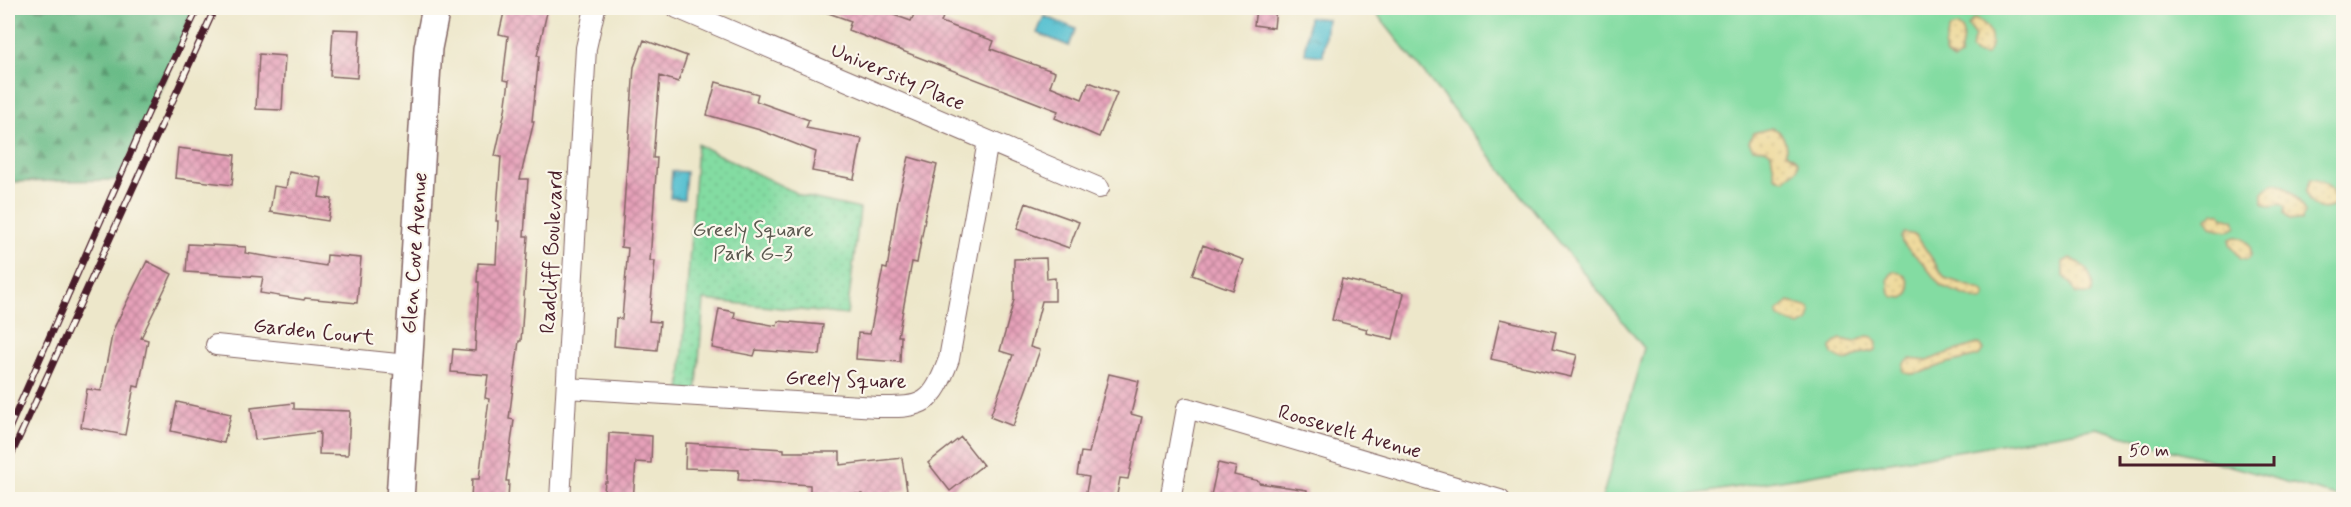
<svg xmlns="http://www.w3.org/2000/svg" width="2351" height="507" viewBox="0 0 2351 507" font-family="Mynerve,sans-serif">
<defs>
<pattern id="forest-firs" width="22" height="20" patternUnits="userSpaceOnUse" patternTransform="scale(1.5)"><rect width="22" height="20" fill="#6abc88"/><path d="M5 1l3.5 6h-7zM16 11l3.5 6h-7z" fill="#59986f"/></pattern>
<pattern id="sand-dots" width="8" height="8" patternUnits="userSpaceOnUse" patternTransform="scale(1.5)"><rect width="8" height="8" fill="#eeda9e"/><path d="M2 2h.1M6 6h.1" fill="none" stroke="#cebb88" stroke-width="1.8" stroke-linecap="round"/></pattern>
<pattern id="park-dots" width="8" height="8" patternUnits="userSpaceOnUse" patternTransform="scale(1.5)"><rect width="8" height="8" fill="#83dca2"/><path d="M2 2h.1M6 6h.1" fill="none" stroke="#73bc8c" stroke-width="1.8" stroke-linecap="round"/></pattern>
<pattern id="water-ripples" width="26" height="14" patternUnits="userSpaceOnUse" patternTransform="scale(1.5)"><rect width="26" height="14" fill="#55c0d0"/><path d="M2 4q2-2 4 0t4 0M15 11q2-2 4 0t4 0" fill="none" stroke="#489ba9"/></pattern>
<pattern id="building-cross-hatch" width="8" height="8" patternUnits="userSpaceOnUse" patternTransform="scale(1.5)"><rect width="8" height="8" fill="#e6a1b9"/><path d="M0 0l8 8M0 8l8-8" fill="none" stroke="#bc8397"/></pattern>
</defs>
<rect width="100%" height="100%" fill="#fbf7ec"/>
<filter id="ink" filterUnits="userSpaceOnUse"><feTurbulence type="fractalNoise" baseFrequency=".0167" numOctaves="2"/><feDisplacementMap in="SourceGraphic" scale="12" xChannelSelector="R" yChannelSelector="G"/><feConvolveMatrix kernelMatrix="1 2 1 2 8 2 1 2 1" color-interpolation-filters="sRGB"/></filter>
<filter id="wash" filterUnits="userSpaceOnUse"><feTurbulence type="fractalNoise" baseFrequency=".008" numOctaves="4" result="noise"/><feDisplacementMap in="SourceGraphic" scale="24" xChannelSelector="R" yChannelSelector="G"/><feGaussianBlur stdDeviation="1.35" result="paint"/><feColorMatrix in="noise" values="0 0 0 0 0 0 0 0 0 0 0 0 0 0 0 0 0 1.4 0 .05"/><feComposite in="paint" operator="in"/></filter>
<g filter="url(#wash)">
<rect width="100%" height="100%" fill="#ede7ca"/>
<path fill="#83dca2" stroke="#667e66" stroke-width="1.5" d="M1372,8H2343V498L2097,428L1665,499H1602L1644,348Z"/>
<path fill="url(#forest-firs)" stroke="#5a6e5a" stroke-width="1.5" d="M8,8H198L118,180L8,182Z"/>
<path fill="url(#sand-dots)" stroke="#9c7c64" stroke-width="1.5" d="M1973,19C1990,21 1997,43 1986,55L1975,53L1971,49L1975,36L1968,26Z
M1957,26L1962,29L1963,37L1960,56L1954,60L1946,55L1944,47L1950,28Z
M1772,128C1784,131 1786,143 1786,153C1792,158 1801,158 1797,169L1783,180L1775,176L1771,153L1765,149L1753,148L1749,142L1753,133Z
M2311,179C2323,180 2339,192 2334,206C2320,213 2308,205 2306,191Z
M2273,183C2287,182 2300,201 2305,213L2301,221L2290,219L2284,213L2285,207L2281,204L2271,206L2263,202V192Z
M2343,210V243L2337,234L2335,219Z
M2214,212L2221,213L2223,217L2234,220L2236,226L2227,231L2211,227L2207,219Z
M1904,233L1916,235L1945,278L1981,290L1985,294L1983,300L1980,301L1941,286L1922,262L1902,243L1901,237Z
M2235,237C2245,237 2252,245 2251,255L2248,259L2241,258L2230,245V239Z
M2070,258C2084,264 2097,278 2091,294H2076L2071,283L2063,276V262Z
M1893,271C1906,273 1911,281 1909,294L1904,298L1894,297L1890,294L1888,279Z
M1789,302L1810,308L1811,313L1808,322L1799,326L1779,317L1777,312Z
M1867,336L1873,337L1877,342L1876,350C1870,352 1865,352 1860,354C1847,362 1845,363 1832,354L1831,347L1840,339L1855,342Z
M1977,344L1981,345L1984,350L1978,356L1948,363L1920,373L1910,374L1903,371L1904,364L1910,359L1928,361L1939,356Z"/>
<path fill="url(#park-dots)" stroke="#667e66" stroke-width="1.5" d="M697,144L802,196L860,209L847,315L704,300L696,396L680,395Z"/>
<path fill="url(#water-ripples)" stroke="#50707e" stroke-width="1.5" d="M1044,16L1076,29L1069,46L1037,33Z
M1309,17L1327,19L1323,56L1305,54Z
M672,171L686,172L684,199L670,198Z"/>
<g id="blocks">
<path fill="url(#building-cross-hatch)" d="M505,8H548L537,56H539L532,121H534L520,179H528L524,236H528L521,341H519L509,419L514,420L506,481H509L508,500H471L472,479H479L489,399L485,398L488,375L451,372L453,349L475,351L479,282H477L478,263L496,264L498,221H496L501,157L495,156L505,111L509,81L503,80L508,36L499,34Z
M821,8H874L911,21L917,8L943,17L941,22L994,41L991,49L1055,72L1050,86L1082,99L1089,82L1117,93L1099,137L1055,118L1058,111L848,30L851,21L820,10Z
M1256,8H1276L1274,28L1254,25Z
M333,29L360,30L357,78L330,76Z
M644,40L687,56L678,82L660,76L653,158H657L650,261H655L649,321L660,322L657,350L614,346L616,318L622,319L628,248L621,247L634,67Z
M259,54L285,56L282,110L256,109Z
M716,82L758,94L756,101L809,120L806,128L862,139L854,179L812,171L816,152L760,130L707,115Z
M178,148L235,155L232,185L175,178Z
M909,157L937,165L924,219H925L917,263L912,262L898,336H901L900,362L856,359L858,333L870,334L883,268L887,269L898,200Z
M289,172L322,178L319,197L332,199L328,221L270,212L274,186L286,188Z
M1026,203L1079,222L1069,248L1017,229Z
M188,244L246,247L245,253L326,266L327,255L361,258L357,303L305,298L304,300L260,293L263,277L186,272Z
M1203,245L1244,260L1233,290L1192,275Z
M1046,258L1047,279L1055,278V301H1042L1030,347L1040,350L1013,426L990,417L1013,355L1000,351L1014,300V259Z
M147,261L172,274L141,338L148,340L139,387L134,386L125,435L81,427L87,389L101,391L113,330Z
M1342,279L1404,293L1393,339L1366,333L1367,329L1332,320Z
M719,309L735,312L734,318L777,326L778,321L823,325L820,355L756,350L754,356L712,348Z
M1500,319L1556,332L1552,349L1577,355L1571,377L1491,359Z
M1109,374L1139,381L1131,414L1142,417L1128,479L1120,478L1116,500H1101L1085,497L1089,477L1077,475L1081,452L1089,453Z
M177,402L231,414L224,443L171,431Z
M294,403V409L350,411L348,455L319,454L320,432L255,440L251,408Z
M609,433L652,436L651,463L636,462L633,500H603L605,482H607Z
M961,437L983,465L950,491L928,463Z
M686,443L784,449V452H840V465L902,458L907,491L890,493L891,498L863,500L862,494H810V485L738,480L739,470L685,468Z
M1218,463L1236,467L1234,475L1259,481V483L1307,490V500H1210Z"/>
</g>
</g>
<g filter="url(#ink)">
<use href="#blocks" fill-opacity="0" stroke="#836563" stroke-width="1.5"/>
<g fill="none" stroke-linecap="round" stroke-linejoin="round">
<defs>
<path id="minor" d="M677,8L1099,188
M216,345L407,365
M567,388L877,407C925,408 932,404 949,359L988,141
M560,500L586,48L595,8
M1170,500L1187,408L1500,500"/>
<path id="secondary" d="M400,500L428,48L436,8"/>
</defs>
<use href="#minor" stroke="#836563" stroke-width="22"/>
<use href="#secondary" stroke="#836563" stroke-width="30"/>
<use href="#minor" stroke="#fff" stroke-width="20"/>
<use href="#secondary" stroke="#fff" stroke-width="27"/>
<defs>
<path id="rail" d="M8,431L153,102L198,8
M8,462L215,8"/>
</defs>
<use href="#rail" stroke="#4a1f2b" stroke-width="7"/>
<use href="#rail" stroke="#fbf7ec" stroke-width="4.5" stroke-dasharray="14" stroke-linecap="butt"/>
</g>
</g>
<g text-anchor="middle" stroke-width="4.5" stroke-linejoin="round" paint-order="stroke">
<g font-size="21" fill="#4a1f2b" stroke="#fbf7ec">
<text transform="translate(898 76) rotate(23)" y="7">University Place</text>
<text transform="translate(551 252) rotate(-87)" y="7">Radcliff Boulevard</text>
<text transform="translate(414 253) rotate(-86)" y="7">Glen Cove Avenue</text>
<text transform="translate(314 331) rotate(6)" y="7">Garden Court</text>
<text transform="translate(846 379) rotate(2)" y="7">Greely Square</text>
<text transform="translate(1350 431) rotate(16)" y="7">Roosevelt Avenue</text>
</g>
<g font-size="21" fill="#5b584f" stroke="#fbf7ec">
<text x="753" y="236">Greely Square<tspan x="753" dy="24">Park G-3</tspan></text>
</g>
</g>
<rect width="2351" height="507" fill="none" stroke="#fbf7ec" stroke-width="30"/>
<path d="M2120 456v9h154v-9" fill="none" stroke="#4a1f2b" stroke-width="3"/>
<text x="2129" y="456" font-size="18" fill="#4a1f2b" stroke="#fbf7ec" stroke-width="4.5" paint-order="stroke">50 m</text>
</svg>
